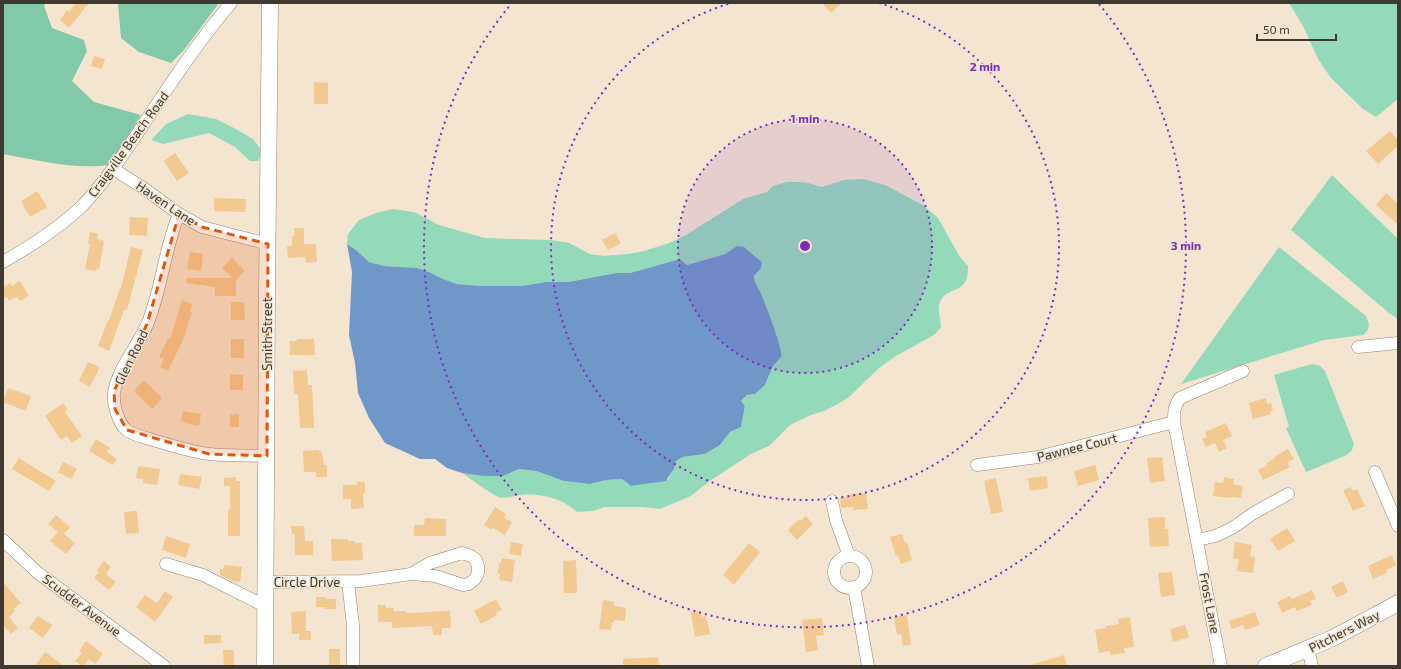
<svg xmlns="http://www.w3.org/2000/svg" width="1401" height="669" viewBox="0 0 1401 669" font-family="'Exo 2',sans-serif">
<rect width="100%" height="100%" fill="#f4e5d1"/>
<path fill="#94daba" d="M1289,3H1398V99L1376,117L1363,109L1331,78L1318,59L1303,26Z
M188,114L216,119L236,129L253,139L262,151L258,161H250L235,147L209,133L163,144L151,140L166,124Z
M1332,175L1398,239V319L1389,313L1291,230Z
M863,179L885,185L923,205L938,218L960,257L968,266C969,298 945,283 939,305C938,311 941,321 941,327L934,335L896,356L879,368L849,397L836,405L824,411L811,415L790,425L769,446L751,454L728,469L707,483L691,496L660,509L642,507H605L593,511L577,512C561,498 541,493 520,495C515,496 507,498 502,498C494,497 470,478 462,473L483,476H503L519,469L536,471L564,481L590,484L606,480L622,479L631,486L667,481L674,469L676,461L683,457L705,454L720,445L730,432L741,427L745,406L741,401L747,395L755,394L765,385L773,366L782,356C778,336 770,316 762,296C760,289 754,284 754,276L758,272L762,262L747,249L737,246L725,254L687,265L680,259L630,273H615L568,282H546L521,286H481L457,284L443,279L429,272L417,268L384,266L369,262L356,250L347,244L348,234L359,220L376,213L393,209L414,212L439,225L485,238L551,240L569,243L590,254L604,256L627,254L644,251L669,243L686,235L743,199L767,192L773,186L787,182H804L822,187L844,180Z
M1279,247L1366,316L1369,324L1368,330L1363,335L1324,340L1181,384Z
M1312,364L1320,366L1325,371L1354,444L1352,450L1347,455L1306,472L1286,428L1289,427L1274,375Z"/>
<path fill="#81c9a9" d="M3,3H46L44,6L52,28L84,40L87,51L72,81L94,102L141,115L109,165C74,170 37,160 3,154Z
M118,3H219L184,50L171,63L139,52L121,38Z"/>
<path fill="#6f98c9" d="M347,244L356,250L369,262L384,266L417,268L429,272L443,279L457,284L481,286H521L546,282H568L616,273H630L680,259L687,265L725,254L737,246L744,247L762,262L761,268L754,276C754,284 760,289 762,296C770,316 778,336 782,356L773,366L765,385L755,394L747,395L741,401L745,406L741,427L730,432L720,445L705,454L683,457L676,461L674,469L667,479V481L631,486L622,479L606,480L590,484L564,481L536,471L519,469L503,476H483L462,473L447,468L435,459H420L385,443L369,418L358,393L355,363L349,335L352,272Z"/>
<path fill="#f2c991" d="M76,3H89L69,28L60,20L67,10L69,12Z
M822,3H841L831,13Z
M94,56L105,59L102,69L91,66Z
M314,82L328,83V104H314Z
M1390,131L1398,140V146L1378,164L1366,151Z
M175,153L189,173L177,181L164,161Z
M37,191L47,207L30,217L21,201Z
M1386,193L1398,204V225L1376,205Z
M214,198L246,199L245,212L214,211Z
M130,217L148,218L147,236L129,235Z
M294,228H304V244H316L317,262L306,263L305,257L288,258L287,246H292V236L295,235Z
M90,232L98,234L97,239L104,241L99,269L97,268L96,271L85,269L90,244H88Z
M615,233L621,243L608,250L602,240Z
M131,247L143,250L127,310H124L109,351L98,346L108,320H109L120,288H121Z
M190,252L203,254L201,271L187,269Z
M232,258L245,271L236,280V296H215V287L187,283V278H233L222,268Z
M20,281L29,296L20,301L17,297L9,301L7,297L3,299V287L10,283L12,286Z
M182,300L192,304L190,312H192L183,340L168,371L160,367L164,359L159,357L168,339L170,340Z
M231,302H244L245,320H231Z
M231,339H244V358H231Z
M297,339H314L315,355H290V341H297Z
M88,362L100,367L90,387L79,381Z
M307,370L308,385H312L314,428H300L298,394H294L293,371Z
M230,374L243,375V390H230Z
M144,380L162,398L152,409L134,391Z
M8,388L31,396L26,411L3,402Z
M1266,398L1267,404L1271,403L1273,411L1270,412L1271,414L1253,419L1249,403Z
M63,403L68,410L65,412L82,436L72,443L67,436L61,440L45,416Z
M183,411L201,414L199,426L184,423V422L181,421Z
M239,414V427H230V415Z
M1226,423L1232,436L1223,440L1227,448L1219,452L1215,443L1206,447L1202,439L1207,437L1205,432Z
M96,439L110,448L107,452L117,459L113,465L89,451Z
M1288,449L1294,459L1287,463L1290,467L1263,480L1258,470L1268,465L1267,463L1275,458L1274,457Z
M318,450L322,453L324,465H327V477H316V472H304L303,451Z
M1162,457L1165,481L1150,483L1147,458Z
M19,458L56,481L49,491L12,469Z
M63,462L77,469L71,479L58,472Z
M1095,465L1099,480L1078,486L1074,471Z
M138,466L160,469L157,485L143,483V479L136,478Z
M180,474L202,477L199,489L178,485Z
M1047,476L1048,488L1030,491L1028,478Z
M236,477V481H240V536H228V509H230V486H224V478Z
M1224,477L1234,479L1233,484L1243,486L1241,498L1232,497L1231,498L1213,496L1215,482L1223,483Z
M996,478L1003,512L991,514L984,481Z
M357,482H365V493H363L364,508L351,509V499H343V485H357Z
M1351,487L1353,491L1357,489L1365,506L1353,511L1343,490Z
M866,493L868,509L854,510L853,507L841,508L840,498L850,497V494Z
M495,507L506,514L504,518L512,522L505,535L493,528L492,530L484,525Z
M137,511L139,533L126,534L124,512Z
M56,515L70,527L64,534L75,543L66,554L50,541L58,532L48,524Z
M806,516L813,524L797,540L788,530L799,519L801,521Z
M1165,517V529H1168L1169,546L1150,547L1148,518Z
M425,518L446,519V536H414V525H424Z
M291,526H304L305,541H313V555H295V534H292Z
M1287,528L1295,541L1278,551L1270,539Z
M902,534L905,543L907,542L912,560L901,564L898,555L896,556L890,537Z
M166,536L190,544L186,558L162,550Z
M331,539H348V541H355V543H362L363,560L332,561Z
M511,542L523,544L521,556L509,554Z
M1235,542L1252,545L1250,556L1255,557L1253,573L1237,571L1239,559L1233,558Z
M749,543L760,552L734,585L723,575Z
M1392,555L1396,565L1386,570L1387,573L1373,579L1368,566Z
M502,558L515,560L512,582L499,580L500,574H498L499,563H501Z
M576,560L577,593H564L563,561Z
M104,561L111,567L106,574L116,582L109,590L94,578L99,572L97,570Z
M224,565L242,567L240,582L233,581L220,575V569H223Z
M1172,572L1175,595L1161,597L1158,573Z
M1343,581L1348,592L1337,598L1331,587Z
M3,582L21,603L13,609L15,611L9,617L18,628L11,634L3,625Z
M1312,590L1316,599L1310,601L1312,605L1297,611L1295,607L1282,613L1277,602L1290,596L1292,599Z
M165,591L173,597L155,622L136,607L145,595L157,603Z
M316,597H326V599H336V609H325V607H316Z
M496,599L502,610L496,613L497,615L481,624L474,611Z
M603,600L614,602V606L626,608L625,621L614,620V623L612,622L611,630L599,629Z
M378,605H386V608H394V611H406V613L450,611L451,628H442V635H433L432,626L392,628V622H378Z
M306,611V631H311V640H299V634H292L291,612Z
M700,611L702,617L706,616L710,634L695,637L691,613Z
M1255,612L1260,625L1245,630L1243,625L1232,629L1229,621Z
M907,615L911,645L903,646L901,634L897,635L894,617Z
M38,616L52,625L43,638L29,628Z
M1130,617L1134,647L1124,648L1125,653L1110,655V651L1099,653L1095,630L1106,628V626L1119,624L1118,619Z
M822,618L824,635L816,636L818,650L806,652L802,620Z
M1185,625L1189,637L1173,642L1170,629Z
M204,635H221V643L204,644Z
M86,641L103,654L95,664L89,659L84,666H82L75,661L82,653L79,651Z
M329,649H340V666H329Z
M223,650H234V666H224Z
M45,652L64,666H35Z
M1064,655L1067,666H1034L1033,664Z
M658,657L659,666H623V659Z"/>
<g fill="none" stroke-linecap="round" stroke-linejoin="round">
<defs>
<path id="minor" d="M113,169L142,187L179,214L202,227L268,244
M179,214C164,250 162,289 147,325C137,347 118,368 114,393C113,403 118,425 128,431C136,436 147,438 156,441C174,446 192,452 209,454C228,456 248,455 267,456
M3,262C31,246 61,227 84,204C109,177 129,146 149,116C175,77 201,38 231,3
M1358,347L1398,343
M977,465L1038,457L1174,422
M1375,472L1398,526
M832,501L836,520L849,556
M3,540L38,573L164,666
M1198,540L1215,536L1224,532L1234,527L1252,514L1288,494
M834 572a16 16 0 1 1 32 0a16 16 0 1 1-32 0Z
M166,564L203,575L265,606
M266,582L361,581L411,574L435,576L463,585L469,584L475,579L478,573V566L476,560L471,556L462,553L430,563L411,574
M348,582L353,625V666
M854,587L868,666
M1308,649L1312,666
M1221,666L1174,422C1174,412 1174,406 1180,398L1243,371"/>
<path id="major" d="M265,666L267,291L270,3
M1266,666L1333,638L1398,603"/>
</defs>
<use href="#minor" stroke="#928472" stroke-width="13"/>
<use href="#major" stroke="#928472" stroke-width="17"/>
<use href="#minor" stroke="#fff" stroke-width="12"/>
<use href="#major" stroke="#fff" stroke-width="16"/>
</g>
<path fill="#e0570e" fill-opacity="0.2" stroke="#e0570e" stroke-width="3" stroke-dasharray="8 5" stroke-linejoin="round" d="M179,214L202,227L268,244L267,456L209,454L127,430L115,409L114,391L147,324Z"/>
<circle cx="805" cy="246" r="127" fill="#7b2cbf" fill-opacity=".12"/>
<g fill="none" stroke="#7b2cbf" stroke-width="2" stroke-dasharray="2 4">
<circle cx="805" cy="246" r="127"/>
<path d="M879 3A254 254 0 1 1 731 3"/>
<path d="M1099 4A381 381 0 1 1 511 4"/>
</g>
<g text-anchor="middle" stroke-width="3" stroke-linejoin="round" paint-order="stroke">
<g font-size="13" fill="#3f3931" stroke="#f4e5d1">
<text transform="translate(128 144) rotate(-54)" y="5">Craigville Beach Road</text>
<text transform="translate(166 203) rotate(34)" y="5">Haven Lane</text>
<text transform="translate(267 334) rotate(-90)" y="5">Smith Street</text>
<text transform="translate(131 357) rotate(-64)" y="5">Glen Road</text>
<text transform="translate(1077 447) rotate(-14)" y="5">Pawnee Court</text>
<text x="307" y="587">Circle Drive</text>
<text transform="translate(1210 603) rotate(79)" y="5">Frost Lane</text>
<text transform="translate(82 605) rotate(37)" y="5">Scudder Avenue</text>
<text transform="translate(1344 631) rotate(-27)" y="5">Pitchers Way</text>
</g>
</g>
<circle cx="805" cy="246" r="6" fill="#7b2cbf" stroke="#f4e5d1" stroke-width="2"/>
<g font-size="12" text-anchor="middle" font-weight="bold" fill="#7b2cbf" stroke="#f4e5d1" stroke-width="3" stroke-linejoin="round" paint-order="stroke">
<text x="985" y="71">2 min</text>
<text x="805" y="123">1 min</text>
<text x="1186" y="250">3 min</text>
</g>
<rect width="1401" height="669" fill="none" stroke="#3f3931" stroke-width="8"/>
<path d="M1257 34v6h79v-6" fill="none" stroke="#3f3931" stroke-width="2"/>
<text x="1263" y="34" font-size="12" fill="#3f3931" stroke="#f4e5d1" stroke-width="3" paint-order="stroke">50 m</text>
</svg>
